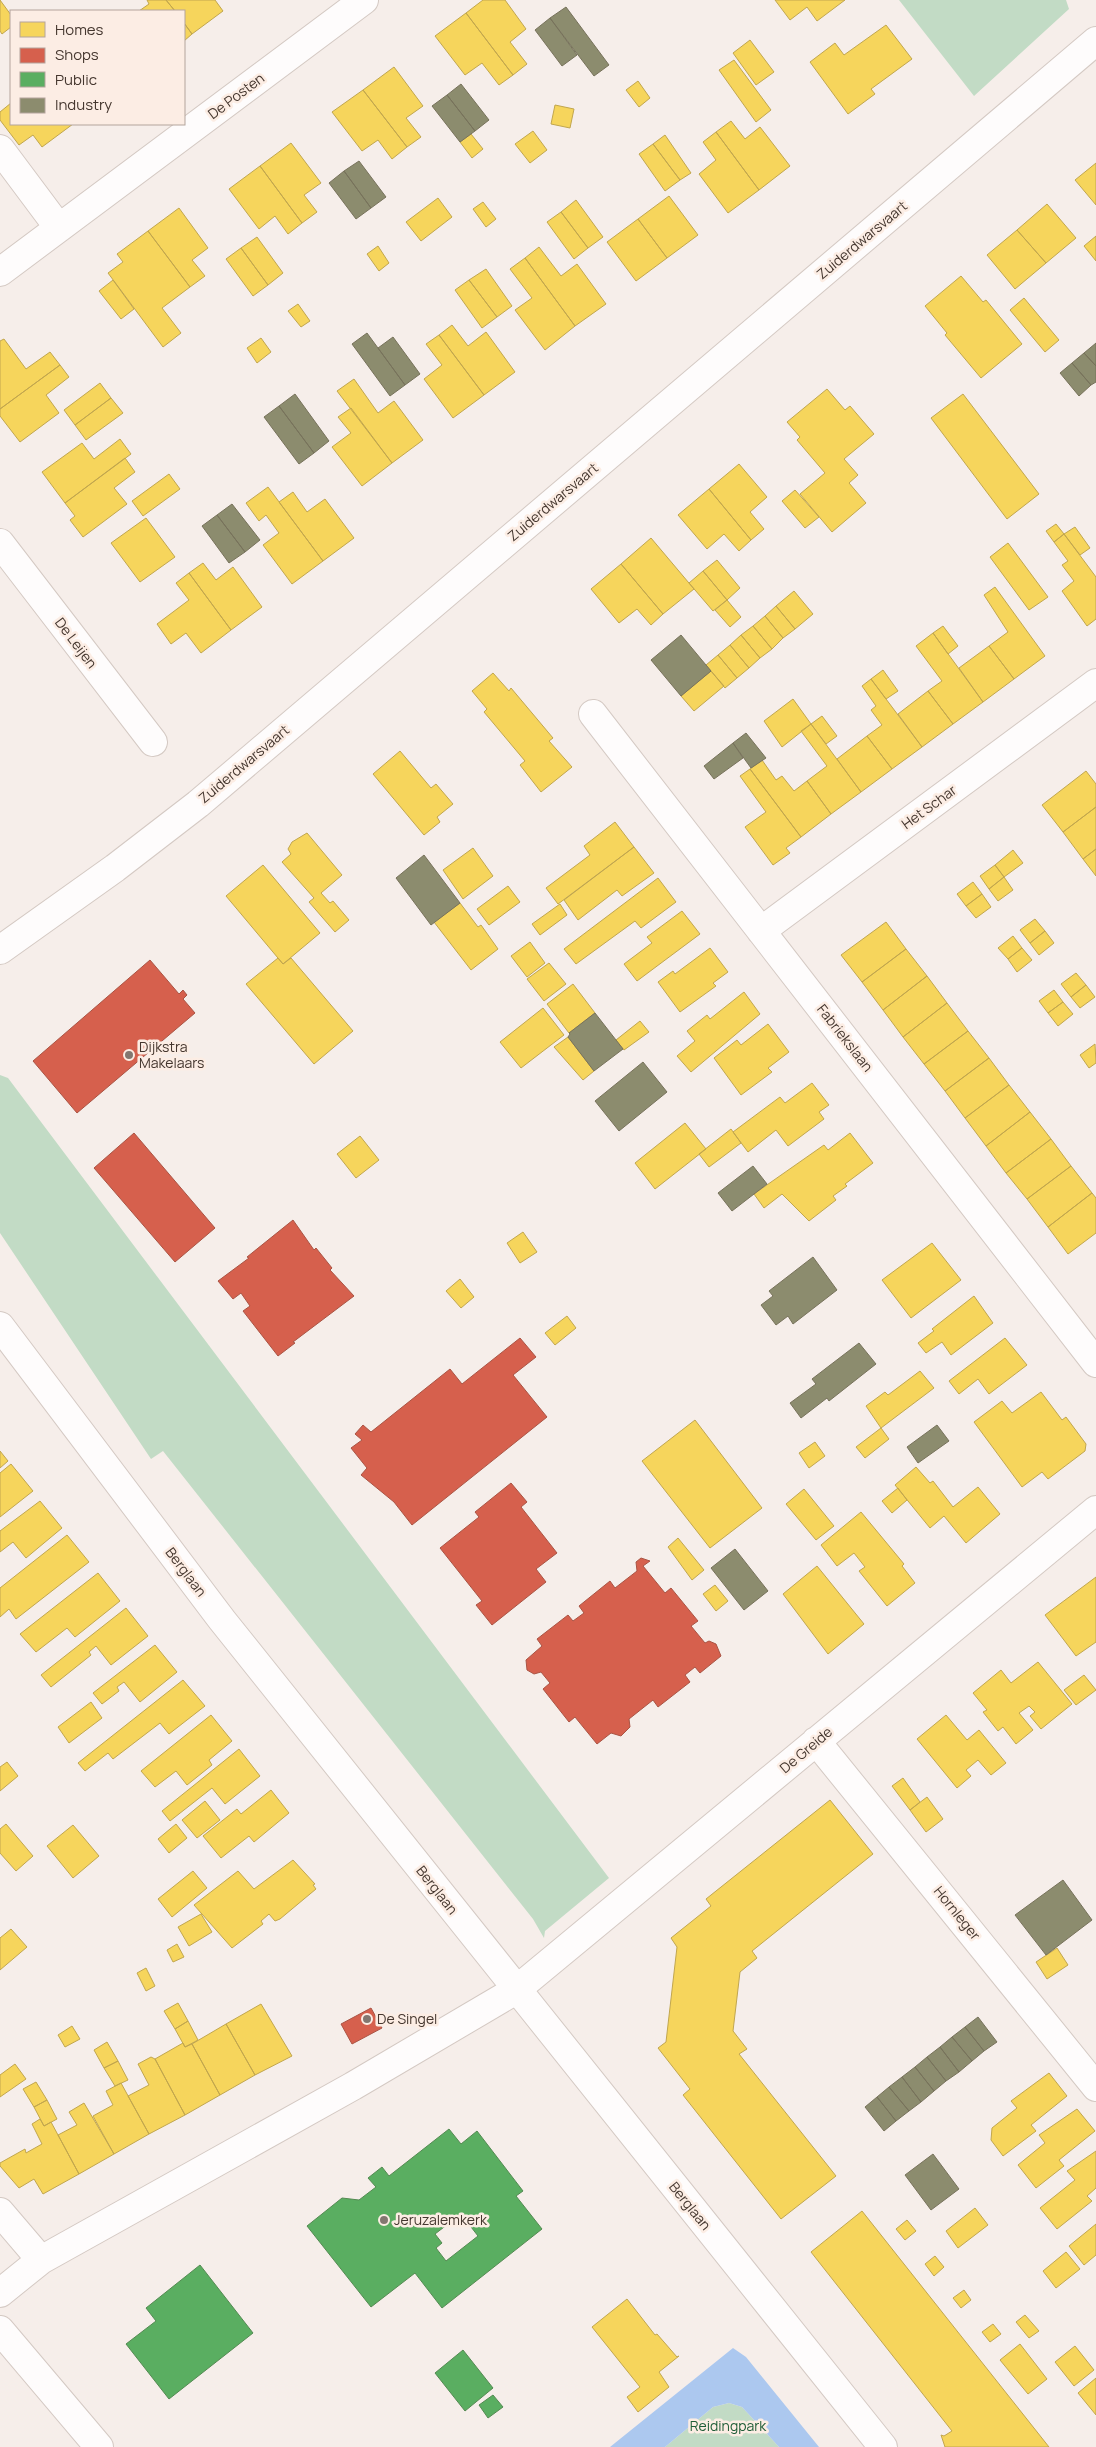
<svg xmlns="http://www.w3.org/2000/svg" width="1096" height="2447" viewBox="0 0 1096 2447" font-family="Manrope,sans-serif">
<rect width="100%" height="100%" fill="#f6eeea"/>
<path fill="#c2dbc5" d="M899,0H1066L1069,9L974,96Z
M0,1075L8,1078L609,1878L545,1931L544,1938L533,1919L163,1451L151,1459L0,1233Z
M729,2403L742,2407L779,2447H665L713,2407Z"/>
<path fill="#acc8ef" d="M733,2348L746,2357L819,2447H779L742,2407L729,2403L713,2407L665,2447H610Z"/>
<path fill="#f6d55c" stroke="#c1a64e" d="M0,0L11,15V27L2,34L0,31Z
M147,0H166L175,11H139L149,4Z
M166,0H215L223,11L192,34L184,23V11H175Z
M483,0H505L526,29L510,42L527,64L513,75L466,13Z
M775,0H845L817,21L807,7L790,20Z
M466,13L513,75L499,85L482,63L465,75L435,36Z
M184,23L192,34L184,41Z
M886,25L912,59L871,89L875,94L848,114L810,62L835,43L844,55Z
M750,40L774,72L756,85L733,53Z
M734,60L771,110L756,122L719,70Z
M394,67L423,106L406,118L421,137L407,147L363,90Z
M638,81L650,98L639,107L626,90Z
M363,90L407,147L392,159L378,140L362,151L332,112Z
M11,103V124H73L42,147L33,135L19,145L0,120V112Z
M555,105L574,109L570,128L551,124Z
M731,121L745,139L760,127L790,166L759,190L716,132Z
M533,131L547,150L530,163L515,144Z
M716,132L759,190L728,213L699,174L716,160L703,142Z
M471,134L483,149L472,158L460,142Z
M665,135L691,173L680,180L653,144Z
M291,143L321,183L304,195L317,212L302,223L260,166Z
M653,144L680,180L665,191L639,154Z
M1096,163V205L1075,180Z
M260,166L302,223L288,234L275,216L259,229L229,189Z
M669,196L698,235L667,258L638,219Z
M438,198L452,217L421,241L406,222Z
M576,200L603,237L588,248L561,212Z
M483,202L496,219L486,227L473,209Z
M1047,204L1076,238L1046,263L1017,230Z
M179,208L208,248L192,260L205,276L190,287L148,231Z
M561,212L588,248L574,259L547,222Z
M638,219L667,258L636,281L607,242Z
M1017,230L1046,263L1015,289L987,255Z
M148,231L190,287L162,308L181,333L163,347L108,273L123,262L117,254Z
M1096,236V261L1084,246Z
M257,237L283,273L268,285L241,248Z
M378,246L389,263L379,271L367,254Z
M539,247L561,276L577,264L606,304L575,326L525,258Z
M241,248L268,285L253,296L226,259Z
M525,258L575,326L545,350L515,310L532,298L510,269Z
M486,269L512,306L497,317L469,280Z
M961,276L983,302L986,300L1022,344L981,378L945,335L947,333L925,306Z
M113,280L134,309L121,319L99,291Z
M469,280L497,317L482,328L455,290Z
M1024,298L1059,340L1045,352L1010,310Z
M298,304L310,321L301,327L288,311Z
M452,325L468,346L486,332L515,372L484,395L439,335Z
M439,335L484,395L453,418L424,379L442,365L426,344Z
M261,338L271,352L257,363L247,348Z
M4,339L26,369L50,352L60,365L0,409V341Z
M60,365L69,377L46,395L59,413L20,442L0,416V409Z
M354,379L378,413L394,401L423,440L392,463L337,391Z
M100,383L111,398L75,425L64,410Z
M827,389L845,410L850,406L874,434L844,459L858,475L849,483L866,503L832,532L800,494L825,473L797,440L800,437L787,422Z
M963,394L1039,494L1007,519L931,418Z
M111,398L123,413L86,440L75,425Z
M351,408L392,463L362,486L332,447L351,433L338,417Z
M120,439L131,454L65,503L42,472L82,443L94,459Z
M125,458L135,472L114,488L127,504L83,537L70,520L75,516L65,503Z
M739,464L767,497L750,512L764,529L751,540L709,489Z
M169,474L180,489L143,516L132,501Z
M268,487L323,561L292,584L263,545L279,533L266,515L259,521L246,503Z
M709,489L751,540L739,551L724,534L707,549L678,515Z
M795,490L819,517L805,528L782,501Z
M293,492L307,512L325,499L354,538L323,561L279,502Z
M146,518L175,557L140,582L111,543Z
M1056,524L1064,534L1054,542L1046,531Z
M1075,527L1090,548L1080,555L1064,534Z
M1064,534L1096,577V619L1087,626L1062,591L1074,581L1062,565L1068,561L1054,542Z
M651,538L694,589L663,614L621,564Z
M1008,543L1048,597L1029,610L990,557Z
M717,560L740,588L727,600L703,571Z
M203,563L216,580L233,567L262,607L231,630L189,573Z
M621,564L663,614L651,625L637,609L619,623L591,589Z
M703,571L727,600L713,611L689,583Z
M189,573L231,630L201,653L186,633L171,644L157,624L189,600L176,583Z
M995,587L1045,656L1014,679L989,646L1008,632L984,595Z
M794,591L813,614L795,629L776,606Z
M727,600L741,617L730,627L715,610Z
M776,606L795,629L783,638L765,616Z
M765,616L783,638L772,649L753,626Z
M753,626L772,649L760,658L741,635Z
M943,626L958,646L948,654L933,633Z
M933,633L983,702L953,724L928,691L942,681L916,646Z
M741,635L760,658L749,668L730,645Z
M730,645L749,668L737,678L718,655Z
M989,646L1014,679L983,702L959,668Z
M718,655L737,678L725,688L706,665Z
M883,670L898,691L886,699L871,679Z
M711,671L724,686L694,711L681,696Z
M493,673L509,691L511,688L553,738L549,741L572,767L541,792L520,765L525,761L484,712L487,709L472,691Z
M871,679L922,747L892,769L867,736L882,725L871,710L876,706L862,686Z
M928,691L953,724L922,747L898,714Z
M793,699L811,724L782,747L764,721Z
M822,716L837,736L826,744L811,724Z
M811,724L861,792L831,814L807,781L827,766L801,731Z
M867,736L892,769L861,792L837,759Z
M400,751L431,788L436,784L453,804L437,817L440,822L424,835L373,774Z
M762,760L776,780L782,776L794,791L807,781L831,814L801,837L750,769Z
M750,769L801,837L786,848L790,853L773,865L745,827L766,812L740,776Z
M1086,771L1096,784V807L1063,832L1042,805Z
M1096,807V849L1083,859L1063,832Z
M615,822L634,847L558,904L546,888L590,855L584,846Z
M307,833L342,875L321,893L330,903L333,901L349,920L335,932L309,902L314,898L282,862L291,854L288,849L292,842Z
M634,847L654,873L622,896L617,890L578,920L564,900Z
M473,848L493,876L463,899L443,870Z
M1096,849V876L1083,859Z
M1013,850L1023,863L1004,877L995,865Z
M263,865L320,933L283,964L226,896Z
M995,865L1004,877L989,889L980,876Z
M1004,877L1013,890L998,901L989,889Z
M658,878L676,902L641,928L635,921L576,964L564,949Z
M973,882L982,894L966,906L957,894Z
M508,886L520,902L489,925L477,909Z
M982,894L991,907L976,918L966,906Z
M460,903L478,927L481,925L498,949L471,970L434,922Z
M560,904L567,915L540,935L532,924Z
M682,911L700,934L637,981L624,964L652,943L647,937Z
M1035,919L1045,931L1030,943L1020,930Z
M886,922L906,949L862,982L841,955Z
M1045,931L1054,943L1039,955L1030,943Z
M1013,936L1022,948L1008,959L998,948Z
M530,942L545,963L527,977L511,956Z
M710,948L728,972L713,983L716,986L680,1012L658,982L673,971L675,974Z
M1022,948L1032,960L1017,972L1008,959Z
M906,949L927,976L883,1010L862,982Z
M278,958L283,964L291,958L353,1031L314,1064L246,984Z
M549,963L566,984L544,1001L527,979Z
M1076,973L1086,985L1071,997L1061,984Z
M927,976L947,1003L903,1037L883,1010Z
M573,984L595,1013L569,1033L547,1004Z
M1086,985L1095,997L1080,1008L1071,997Z
M1054,990L1063,1002L1048,1013L1039,1001Z
M744,992L760,1014L691,1072L677,1056L695,1041L687,1031L707,1015L710,1019Z
M1063,1002L1073,1014L1058,1026L1048,1013Z
M947,1003L968,1031L924,1064L903,1037Z
M543,1008L564,1035L521,1068L500,1042Z
M640,1021L649,1032L624,1050L616,1040Z
M768,1024L789,1052L768,1068L772,1072L741,1095L714,1058L737,1040L741,1045Z
M968,1031L989,1058L945,1091L924,1064Z
M568,1037L594,1071L583,1080L554,1047Z
M1095,1044L1096,1063L1089,1068L1080,1055Z
M989,1058L1009,1085L965,1118L945,1091Z
M812,1083L829,1105L819,1112L824,1119L788,1146L776,1130L748,1152L733,1132L780,1097L785,1103Z
M1009,1085L1030,1112L986,1146L965,1118Z
M1030,1112L1051,1139L1006,1173L986,1146Z
M685,1123L706,1149L655,1189L635,1163Z
M731,1129L741,1143L709,1167L699,1154Z
M850,1133L873,1163L845,1184L847,1186L833,1196L836,1200L809,1221L782,1194L764,1208L754,1194L824,1145L828,1150Z
M360,1136L379,1160L356,1178L337,1154Z
M1051,1139L1071,1166L1027,1199L1006,1173Z
M1071,1166L1092,1193L1048,1227L1027,1199Z
M1092,1193L1096,1198V1233L1068,1254L1048,1227Z
M523,1232L537,1252L520,1263L507,1243Z
M932,1243L961,1280L911,1318L882,1280Z
M460,1279L474,1297L461,1308L446,1291Z
M974,1296L993,1323L951,1355L942,1342L926,1353L918,1343L934,1331L932,1329Z
M567,1316L576,1328L555,1345L545,1333Z
M1005,1338L1027,1365L989,1394L978,1379L959,1394L949,1381Z
M920,1371L934,1388L881,1428L866,1406L885,1392L888,1395Z
M1041,1392L1062,1420L1066,1417L1086,1444L1085,1451L1048,1479L1042,1472L1022,1487L974,1422L1002,1401L1012,1413Z
M695,1420L762,1508L710,1548L642,1461Z
M881,1428L889,1439L865,1458L856,1447Z
M815,1442L825,1456L809,1468L799,1453Z
M0,1451L8,1461L0,1468Z
M11,1464L33,1491L0,1517V1473Z
M916,1467L930,1483L933,1481L953,1507L978,1487L1000,1514L966,1543L944,1516L930,1528L895,1485Z
M898,1488L907,1500L892,1513L882,1501Z
M804,1489L834,1526L816,1540L786,1504Z
M40,1501L62,1528L26,1558L13,1542L0,1552V1531Z
M861,1512L904,1564L902,1566L915,1583L887,1606L859,1571L865,1567L854,1553L837,1566L821,1545Z
M67,1535L89,1562L16,1619L9,1609L0,1617V1588Z
M678,1538L704,1570L692,1580L668,1547Z
M817,1566L864,1624L828,1654L783,1594Z
M98,1573L120,1601L75,1637L67,1628L36,1652L20,1634Z
M1096,1577V1642L1076,1656L1045,1615Z
M715,1585L728,1601L716,1611L703,1594Z
M126,1608L148,1636L111,1665L96,1646L89,1652L91,1655L51,1687L41,1675Z
M155,1645L177,1672L140,1702L124,1682L117,1687L119,1691L102,1704L93,1693Z
M1038,1662L1072,1704L1041,1729L1030,1716L1035,1712L1029,1706L1019,1713L1033,1730L1016,1744L1003,1727L998,1731L983,1712L987,1710L973,1693L1001,1670L1011,1683Z
M1084,1675L1096,1690L1076,1705L1064,1690Z
M183,1680L205,1706L169,1734L160,1723L113,1759L108,1753L85,1771L78,1763Z
M91,1702L102,1718L69,1743L58,1727Z
M211,1715L232,1741L209,1760L212,1765L187,1785L176,1771L155,1787L141,1771Z
M946,1715L967,1740L979,1730L1006,1763L991,1775L978,1760L966,1770L971,1776L957,1788L917,1739Z
M239,1749L260,1776L225,1804L212,1788L170,1821L162,1811Z
M7,1762L18,1776L0,1791V1767Z
M903,1778L920,1802L910,1810L892,1786Z
M271,1790L289,1813L254,1842L249,1836L221,1858L203,1836L237,1809L241,1814Z
M927,1797L943,1819L926,1832L910,1810Z
M830,1800L873,1854L752,1951L757,1958L740,1972L733,2031L747,2049L739,2054L836,2176L781,2219L683,2095L690,2089L658,2048L666,2042L677,1947L671,1938L711,1906L706,1899Z
M205,1801L220,1820L197,1838L182,1820Z
M6,1824L33,1856L16,1871L0,1853V1829Z
M176,1824L187,1838L169,1853L158,1839Z
M73,1825L99,1856L73,1878L47,1846Z
M293,1860L315,1884L313,1885L316,1889L280,1919L275,1921L269,1914L261,1921L263,1924L232,1948L194,1905L238,1871L254,1889Z
M193,1871L207,1888L172,1917L158,1899Z
M201,1914L212,1932L189,1946L178,1927Z
M11,1929L27,1947L0,1970V1938Z
M177,1944L184,1957L173,1962L167,1950Z
M1057,1948L1068,1965L1047,1979L1036,1962Z
M146,1968L155,1986L146,1991L137,1973Z
M178,2003L188,2021L175,2029L164,2011Z
M261,2004L292,2056L255,2075L226,2024Z
M188,2021L198,2040L185,2047L175,2029Z
M226,2024L255,2075L220,2095L192,2044Z
M72,2026L80,2039L65,2047L58,2035Z
M107,2042L118,2061L104,2068L94,2050Z
M183,2043L185,2047L192,2044L220,2095L185,2115L155,2059Z
M151,2057L155,2059L185,2115L149,2134L128,2096L149,2085L138,2064Z
M118,2061L128,2080L115,2086L104,2068Z
M15,2064L26,2079L0,2097V2075Z
M1049,2073L1067,2096L1031,2125L1036,2131L1003,2156L991,2140L992,2128L1017,2108L1011,2101Z
M36,2082L47,2100L34,2107L23,2089Z
M121,2083L149,2134L114,2154L93,2116L113,2105L106,2091Z
M47,2100L57,2119L44,2126L34,2107Z
M84,2103L114,2154L79,2174L58,2135L77,2125L69,2112Z
M1077,2109L1095,2131L1059,2160L1064,2166L1036,2188L1018,2165L1045,2143L1039,2135Z
M40,2119L44,2126L51,2122L79,2174L43,2194L34,2179L19,2188L0,2166V2163L25,2149L26,2153L42,2144L32,2124Z
M1096,2151V2188L1087,2196L1092,2201L1057,2229L1040,2208L1075,2180L1067,2171Z
M975,2208L988,2225L958,2248L946,2231Z
M862,2211L1049,2447H945L941,2435L944,2436L952,2431L811,2252Z
M907,2220L916,2231L905,2240L896,2229Z
M1096,2224V2255L1084,2265L1069,2246Z
M1066,2252L1080,2269L1056,2288L1043,2271Z
M935,2256L944,2267L934,2276L925,2264Z
M964,2290L971,2300L961,2308L953,2298Z
M627,2299L655,2335L657,2334L677,2357L679,2356L659,2372L669,2387L638,2412L627,2397L640,2387L592,2327Z
M1025,2315L1039,2331L1029,2338L1016,2322Z
M993,2324L1001,2334L990,2342L982,2332Z
M1020,2344L1047,2379L1028,2394L1000,2360Z
M1075,2346L1094,2370L1074,2386L1055,2362Z
M1096,2378V2415L1078,2393Z"/>
<path fill="#d6604d" stroke="#aa5444" d="M150,960L179,994L183,990L187,995L183,999L195,1013L77,1113L33,1061Z
M134,1133L215,1228L175,1262L94,1168Z
M293,1220L314,1250L316,1248L332,1268L330,1270L354,1296L293,1342L295,1343L278,1356L243,1311L250,1306L241,1293L233,1299L218,1281L249,1258L247,1257Z
M520,1338L536,1357L513,1375L547,1417L412,1525L394,1502L361,1475L367,1468L351,1448L362,1440L355,1434L363,1425L371,1432L450,1369L462,1384Z
M511,1483L527,1502L521,1507L557,1553L536,1569L546,1582L492,1625L476,1605L482,1601L440,1548L479,1517L475,1512Z
M641,1558L650,1561L643,1566L665,1593L671,1588L698,1621L691,1626L705,1643L709,1641L716,1644L721,1656L700,1673L695,1667L685,1675L690,1682L658,1707L653,1700L629,1719L630,1727L621,1736L611,1733L597,1744L575,1717L569,1722L543,1689L550,1683L541,1672L534,1674L527,1670L526,1660L542,1646L537,1639L568,1615L573,1621L584,1613L579,1606L610,1581L615,1588L637,1571L636,1562Z
M371,2008L382,2028L352,2044L341,2024Z"/>
<path fill="#5aae61" stroke="#548a52" fill-rule="evenodd" d="M449,2129L461,2144L477,2131L523,2191L516,2196L542,2229L442,2308L415,2273L371,2307L307,2226L342,2198L359,2200L376,2187L368,2178L382,2167L389,2176ZM461,2214L478,2236L446,2261L436,2248L442,2243L435,2234Z
M200,2265L253,2333L169,2399L126,2344L156,2321L146,2308Z
M463,2350L493,2388L465,2411L435,2373Z
M493,2395L503,2407L488,2418L479,2405Z"/>
<path fill="#8c8c6e" stroke="#77725b" d="M566,7L609,65L594,76L550,18Z
M550,18L577,55L562,66L535,30Z
M461,84L489,120L475,131L447,95Z
M447,95L475,131L460,142L432,106Z
M359,161L386,197L371,208L344,171Z
M344,171L371,208L356,219L329,183Z
M367,333L405,385L390,396L352,344Z
M393,337L420,374L405,385L378,348Z
M1096,343V366L1084,353Z
M1084,353L1096,366V382L1091,385L1072,363Z
M1072,363L1091,385L1079,396L1060,373Z
M295,394L329,441L314,453L279,406Z
M279,406L314,453L299,464L264,417Z
M232,504L260,540L245,552L217,515Z
M217,515L245,552L229,563L202,526Z
M681,635L711,671L681,696L651,660Z
M746,733L766,758L751,768L733,743Z
M733,743L743,758L714,779L704,766Z
M424,855L460,903L431,925L396,878Z
M595,1013L623,1049L594,1071L568,1037L570,1034L569,1033Z
M643,1062L667,1092L619,1131L595,1101Z
M753,1166L767,1184L732,1211L718,1193Z
M813,1257L837,1290L793,1324L788,1316L776,1325L761,1305L773,1296L769,1291Z
M859,1343L876,1364L829,1401L827,1398L801,1418L790,1403L816,1384L812,1379Z
M937,1425L949,1441L918,1463L907,1447Z
M735,1549L768,1591L744,1610L711,1568Z
M1063,1880L1092,1920L1046,1955L1015,1915Z
M978,2017L997,2042L984,2051L965,2027Z
M965,2027L984,2051L972,2061L952,2037Z
M952,2037L972,2061L959,2072L940,2047Z
M940,2047L959,2072L946,2081L927,2057Z
M927,2057L946,2081L934,2091L915,2067Z
M915,2067L934,2091L921,2102L902,2077Z
M902,2077L921,2102L909,2111L889,2087Z
M889,2087L909,2111L896,2121L877,2097Z
M877,2097L896,2121L884,2131L865,2107Z
M933,2154L959,2189L931,2210L905,2175Z"/>
<g fill="none" stroke-linecap="round" stroke-linejoin="round">
<defs>
<path id="minor" d="M0,149L59,228
M0,272L364,0
M0,543L153,742
M593,714L1096,1363
M761,931L1096,683
M816,1741L1096,2087
M0,2212L41,2260
M0,2293L41,2260L353,2086L516,1990L1096,1510
M0,2330L99,2447"/>
<path id="tertiary" d="M0,950L115,868L198,804L1096,41"/>
<path id="secondary" d="M0,1326L222,1620L883,2447"/>
</defs>
<use href="#minor" stroke="#d4c9c3" stroke-width="30"/>
<use href="#tertiary" stroke="#d4c9c3" stroke-width="30"/>
<use href="#secondary" stroke="#d4c9c3" stroke-width="30"/>
<use href="#minor" stroke="#fefcfc" stroke-width="28"/>
<use href="#tertiary" stroke="#fefcfc" stroke-width="28"/>
<use href="#secondary" stroke="#fefcfc" stroke-width="28"/>
</g>
<g fill="#837770" stroke="#fcede4" stroke-width="2">
<circle cx="129" cy="1055" r="5"/>
<circle cx="367" cy="2019" r="5"/>
<circle cx="384" cy="2220" r="5"/>
</g>
<g text-anchor="middle" stroke-width="5" stroke-linejoin="round" paint-order="stroke">
<g font-size="14" fill="#45372f" stroke="#fcede4">
<text transform="translate(236 96) rotate(-37)" y="5">De Posten</text>
<text transform="translate(862 240) rotate(-40)" y="5">Zuiderdwarsvaart</text>
<text transform="translate(553 502) rotate(-40)" y="5">Zuiderdwarsvaart</text>
<text transform="translate(76 643) rotate(53)" y="5">De Leijen</text>
<text transform="translate(244 764) rotate(-40)" y="5">Zuiderdwarsvaart</text>
<text transform="translate(929 807) rotate(-36)" y="5">Het Schar</text>
<text transform="translate(845 1038) rotate(52)" y="5">Fabriekslaan</text>
<text transform="translate(186 1572) rotate(53)" y="5">Berglaan</text>
<text transform="translate(806 1750) rotate(-40)" y="5">De Greide</text>
<text transform="translate(437 1890) rotate(52)" y="5">Berglaan</text>
<text transform="translate(957 1913) rotate(51)" y="5">Hornleger</text>
<text transform="translate(690 2206) rotate(51)" y="5">Berglaan</text>
</g>
<g font-size="14" fill="#45372f" stroke="#fcede4" text-anchor="start">
<text x="139" y="1052">Dijkstra<tspan x="139" dy="16">Makelaars</tspan></text>
<text x="377" y="2024">De Singel</text>
<text x="394" y="2225">Jeruzalemkerk</text>
</g>
<g font-size="14" fill="#1f5d37" stroke="#fcede4">
<text x="728" y="2431">Reidingpark</text>
</g>
</g>
<rect x="10" y="10" width="175" height="115" fill="#fcede4" stroke="#b3a49c"/>
<rect x="20" y="22" width="25" height="15" fill="#f6d55c" stroke="#b3a49c"/>
<text x="55" y="35" font-size="15" fill="#45372f">Homes</text>
<rect x="20" y="48" width="25" height="15" fill="#d6604d" stroke="#b3a49c"/>
<text x="55" y="60" font-size="15" fill="#45372f">Shops</text>
<rect x="20" y="72" width="25" height="15" fill="#5aae61" stroke="#b3a49c"/>
<text x="55" y="85" font-size="15" fill="#45372f">Public</text>
<rect x="20" y="98" width="25" height="15" fill="#8c8c6e" stroke="#b3a49c"/>
<text x="55" y="110" font-size="15" fill="#45372f">Industry</text>
</svg>
